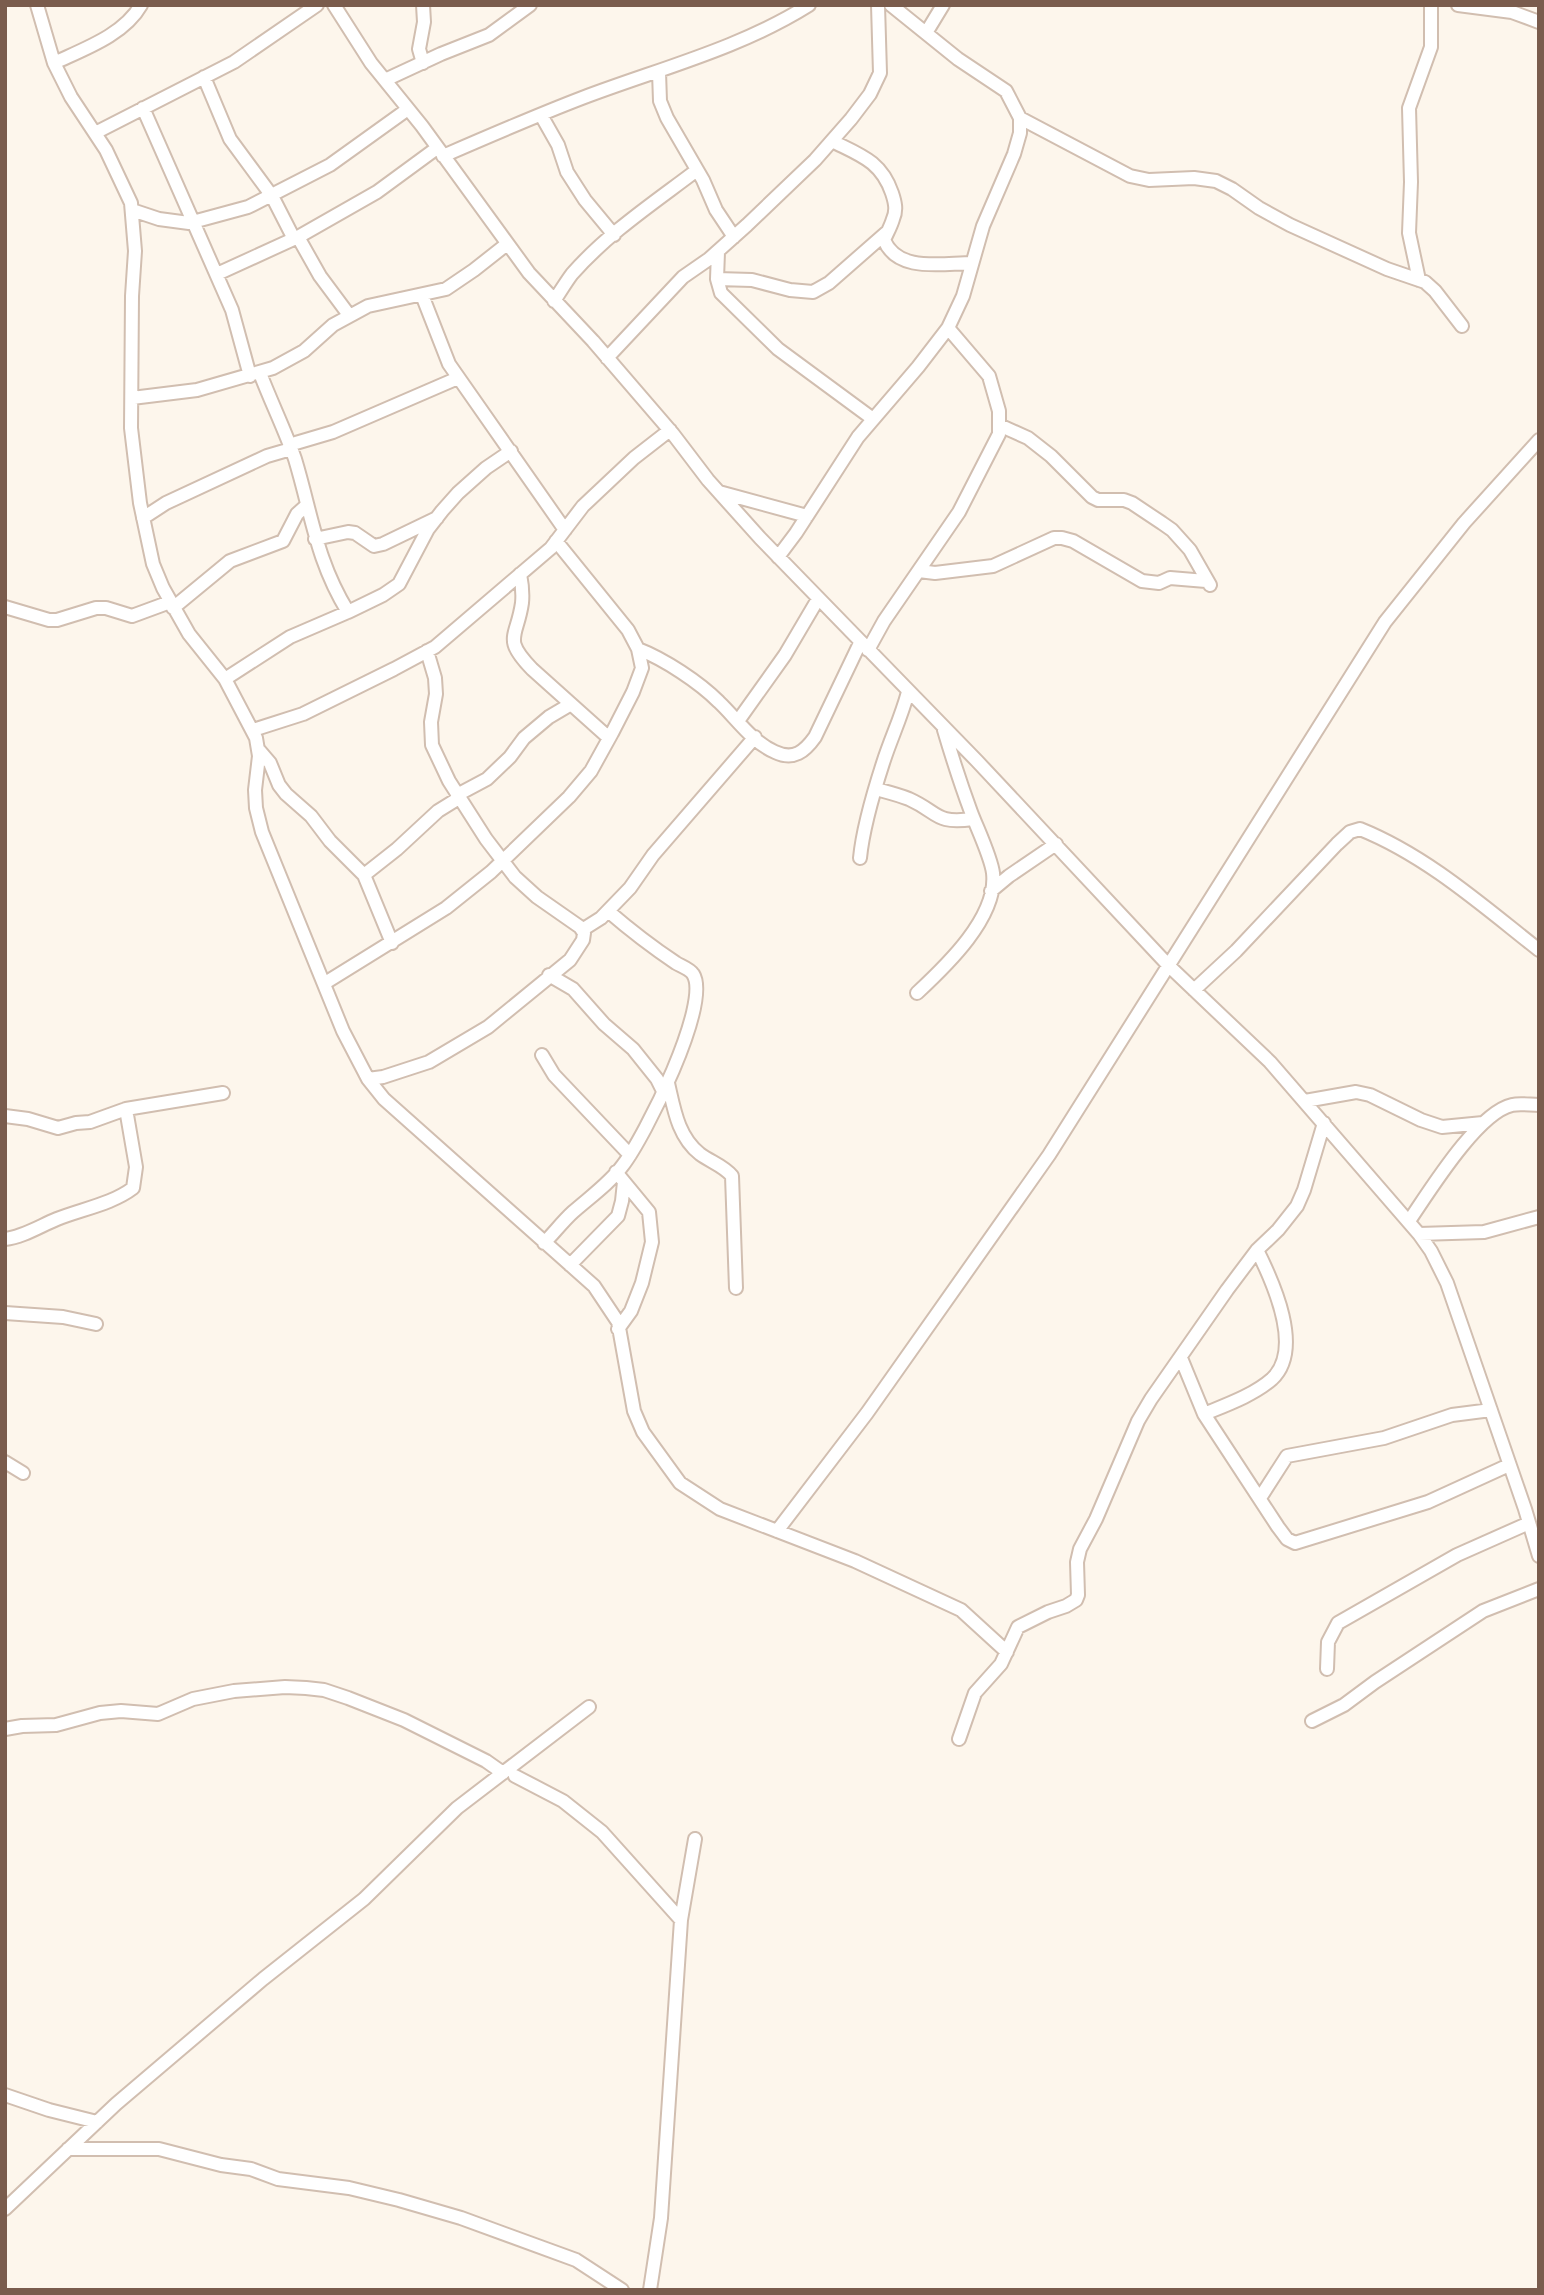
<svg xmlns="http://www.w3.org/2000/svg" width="1544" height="2295" viewBox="0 0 1544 2295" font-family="Figtree,sans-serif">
<rect width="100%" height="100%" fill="#fdf6ec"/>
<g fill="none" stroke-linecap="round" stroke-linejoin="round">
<defs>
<path id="minor" d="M37,5L54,63L71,97L106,150L131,203L135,251L132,296L131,428L140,503L153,564L163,588L189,634L225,679L256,738L259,756L255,790L256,808L262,832L343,1031L368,1079L384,1099L594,1286L618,1322L634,1411L643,1432L680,1483L720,1509L855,1561L961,1610L1007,1652
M334,5L371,63L422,126L529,273L593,341L673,434L708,480L760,538L977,761L1169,966L1270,1062L1419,1234L1431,1251L1447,1283L1525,1509L1539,1556
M1458,5L1512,12L1539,22
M926,33L943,5
M54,63C84,49 124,35 141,5
M423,63L419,49L424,22L423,5
M659,72L660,101L667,118L703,180L716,210L734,237
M204,77L230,139L272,196L294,239
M385,80L441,54L489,35L530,5
M143,108L232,310L250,376
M541,115L558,145L567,172L585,200L614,235
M1020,118L1130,176L1149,180L1194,178L1216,181L1232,189L1259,208L1290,225L1387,269L1425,282L1435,291L1462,326
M95,133L234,62L317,5
M832,141C860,155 881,161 892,193C895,202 897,210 893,219C891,226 887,233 884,240C898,273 942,263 972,263
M443,156C489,136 535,116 582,98C658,69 739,49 809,5
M132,210L159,219L189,223L248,207L330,165L408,109
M298,237L320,276L349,315
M718,252L717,279L721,293L778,349L873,419
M217,274L298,237L377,192L437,148
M717,279L752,280L790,290L813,292L829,283L886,233
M1419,280L1409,233L1411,182L1409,108L1431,47V5
M422,295L449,364L565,530
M554,301C560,292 566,282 572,274C608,233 655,202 697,170
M607,358L683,277L709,259L747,225L815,160L851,119L870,94L880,73L878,5
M260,373C271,402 285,430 295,459C312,515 316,560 348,612
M132,398L197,390L273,368L304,351L333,325L368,306L446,289L474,270L507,244
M999,425L1028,438L1051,456L1092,497L1098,500H1124L1132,503L1162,523L1172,530L1190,550L1210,585
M289,445L333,432L458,378
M719,492L807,516
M143,518L166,503L267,456L291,449
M315,539L348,532L355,533L374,546L383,544L437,518
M778,557L796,533L858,437L918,367L948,328L963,296L983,226L1014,154L1020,133V118L1006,91L958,59L891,5
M919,571L935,573L993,566L1054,538H1062L1073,541L1142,581L1159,583L1170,578L1206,581
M520,574C522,584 523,593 522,603C517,638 502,638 532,669L609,738
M5,607L49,620H57L96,608H106L132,616L170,602
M173,608L230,561L283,541L297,514L307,505
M638,649C664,659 699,682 719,702C736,718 752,742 775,752C794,761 805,751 815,737L860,643
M868,650L884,621L959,512L999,434V411L989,376L948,328
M225,679L290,637L348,612L383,595L399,584L428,529L442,511L458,493L486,468L511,451
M738,721L785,655L818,599
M253,730L303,714L394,669L435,647L551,548L583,506L634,458L670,430
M258,749L270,763L279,785L286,794L311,816L330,841L364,875L392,943
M876,789C887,792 899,795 909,799C940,813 934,824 973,819
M457,795L487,779L510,757L524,738L549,717L571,704
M860,858C863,827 873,794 883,763C891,738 901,718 908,692
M364,875L397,849L438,811L459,798
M991,891L1009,876L1056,844
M582,930L601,918L630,888L653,855L755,737
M549,975L573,989L604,1024L633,1049L657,1079L664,1093
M325,983L446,908L491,872L569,797L591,771L612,733L633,692L642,668L638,649L628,630L556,541
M1194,990L1236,951L1337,844L1350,832L1360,829C1427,856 1483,906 1539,950
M917,993C946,966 998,917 993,873C991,857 977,828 971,812C961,785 952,757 944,730
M542,1055L554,1075L630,1155
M368,1079L383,1077L429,1062L488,1027L570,960L583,940L584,933L580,927L537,897L515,877L486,839L449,781L432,745L431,722L436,694L435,678L427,651
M668,1083C674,1109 678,1137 700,1154C711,1162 724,1166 732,1176L736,1288
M1305,1101L1356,1092L1370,1095L1421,1120L1442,1127L1483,1123
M5,1116L28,1119L58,1128L76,1123L90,1122L126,1109L223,1093
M616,1172L649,1212L652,1242L642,1283L631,1311L618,1329
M1409,1221C1429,1192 1477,1113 1512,1105C1520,1103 1530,1105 1539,1105
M1419,1234L1484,1232L1539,1217
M5,1239C23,1237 40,1226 57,1219C82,1209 112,1204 133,1188L136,1167L126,1109
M544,1243C554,1233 563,1221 573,1212C590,1197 610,1183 623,1165C644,1138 712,1003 693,974C690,969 681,966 676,963C652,947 630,930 608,911
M570,1265L618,1216L622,1201L624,1182
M5,1313L63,1317L96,1324
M1181,1358L1204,1414L1278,1527L1287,1539L1295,1543L1428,1502L1509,1465
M1204,1414C1226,1405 1254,1395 1272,1379C1304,1349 1273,1282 1257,1250
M5,1462L23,1473
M1260,1498L1287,1456L1384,1438L1452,1415L1491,1410
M777,1531L867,1413L1049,1155L1385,622L1464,523L1539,440
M1327,1669L1328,1642L1338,1623L1457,1555L1529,1523
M1312,1721L1344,1705L1375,1682L1483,1611L1539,1589
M5,1729L22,1726L56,1725L100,1713L121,1711L158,1714L193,1699L234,1691L285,1687L306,1688L324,1690L348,1698L404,1720L486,1761L503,1773
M959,1739L975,1693L1001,1664L1018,1627L1048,1612L1066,1606L1076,1600L1078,1595L1077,1562L1080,1549L1096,1519L1138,1421L1151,1399L1227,1290L1257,1250L1278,1230L1297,1206L1304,1190L1324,1123
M515,1776L563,1801L602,1832L681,1920
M5,2095L49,2110L97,2122
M68,2149H159L221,2165L251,2169L278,2179L349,2188L399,2200L461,2218L576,2260L622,2290
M5,2209L116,2104L263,1979L364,1899L457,1808L589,1707
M650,2290L661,2218L681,1920L695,1839"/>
</defs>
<use href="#minor" stroke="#d1beb0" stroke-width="16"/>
<use href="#minor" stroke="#fff" stroke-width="12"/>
</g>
<rect width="1544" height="2295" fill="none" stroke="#7a5c4d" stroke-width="14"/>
</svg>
